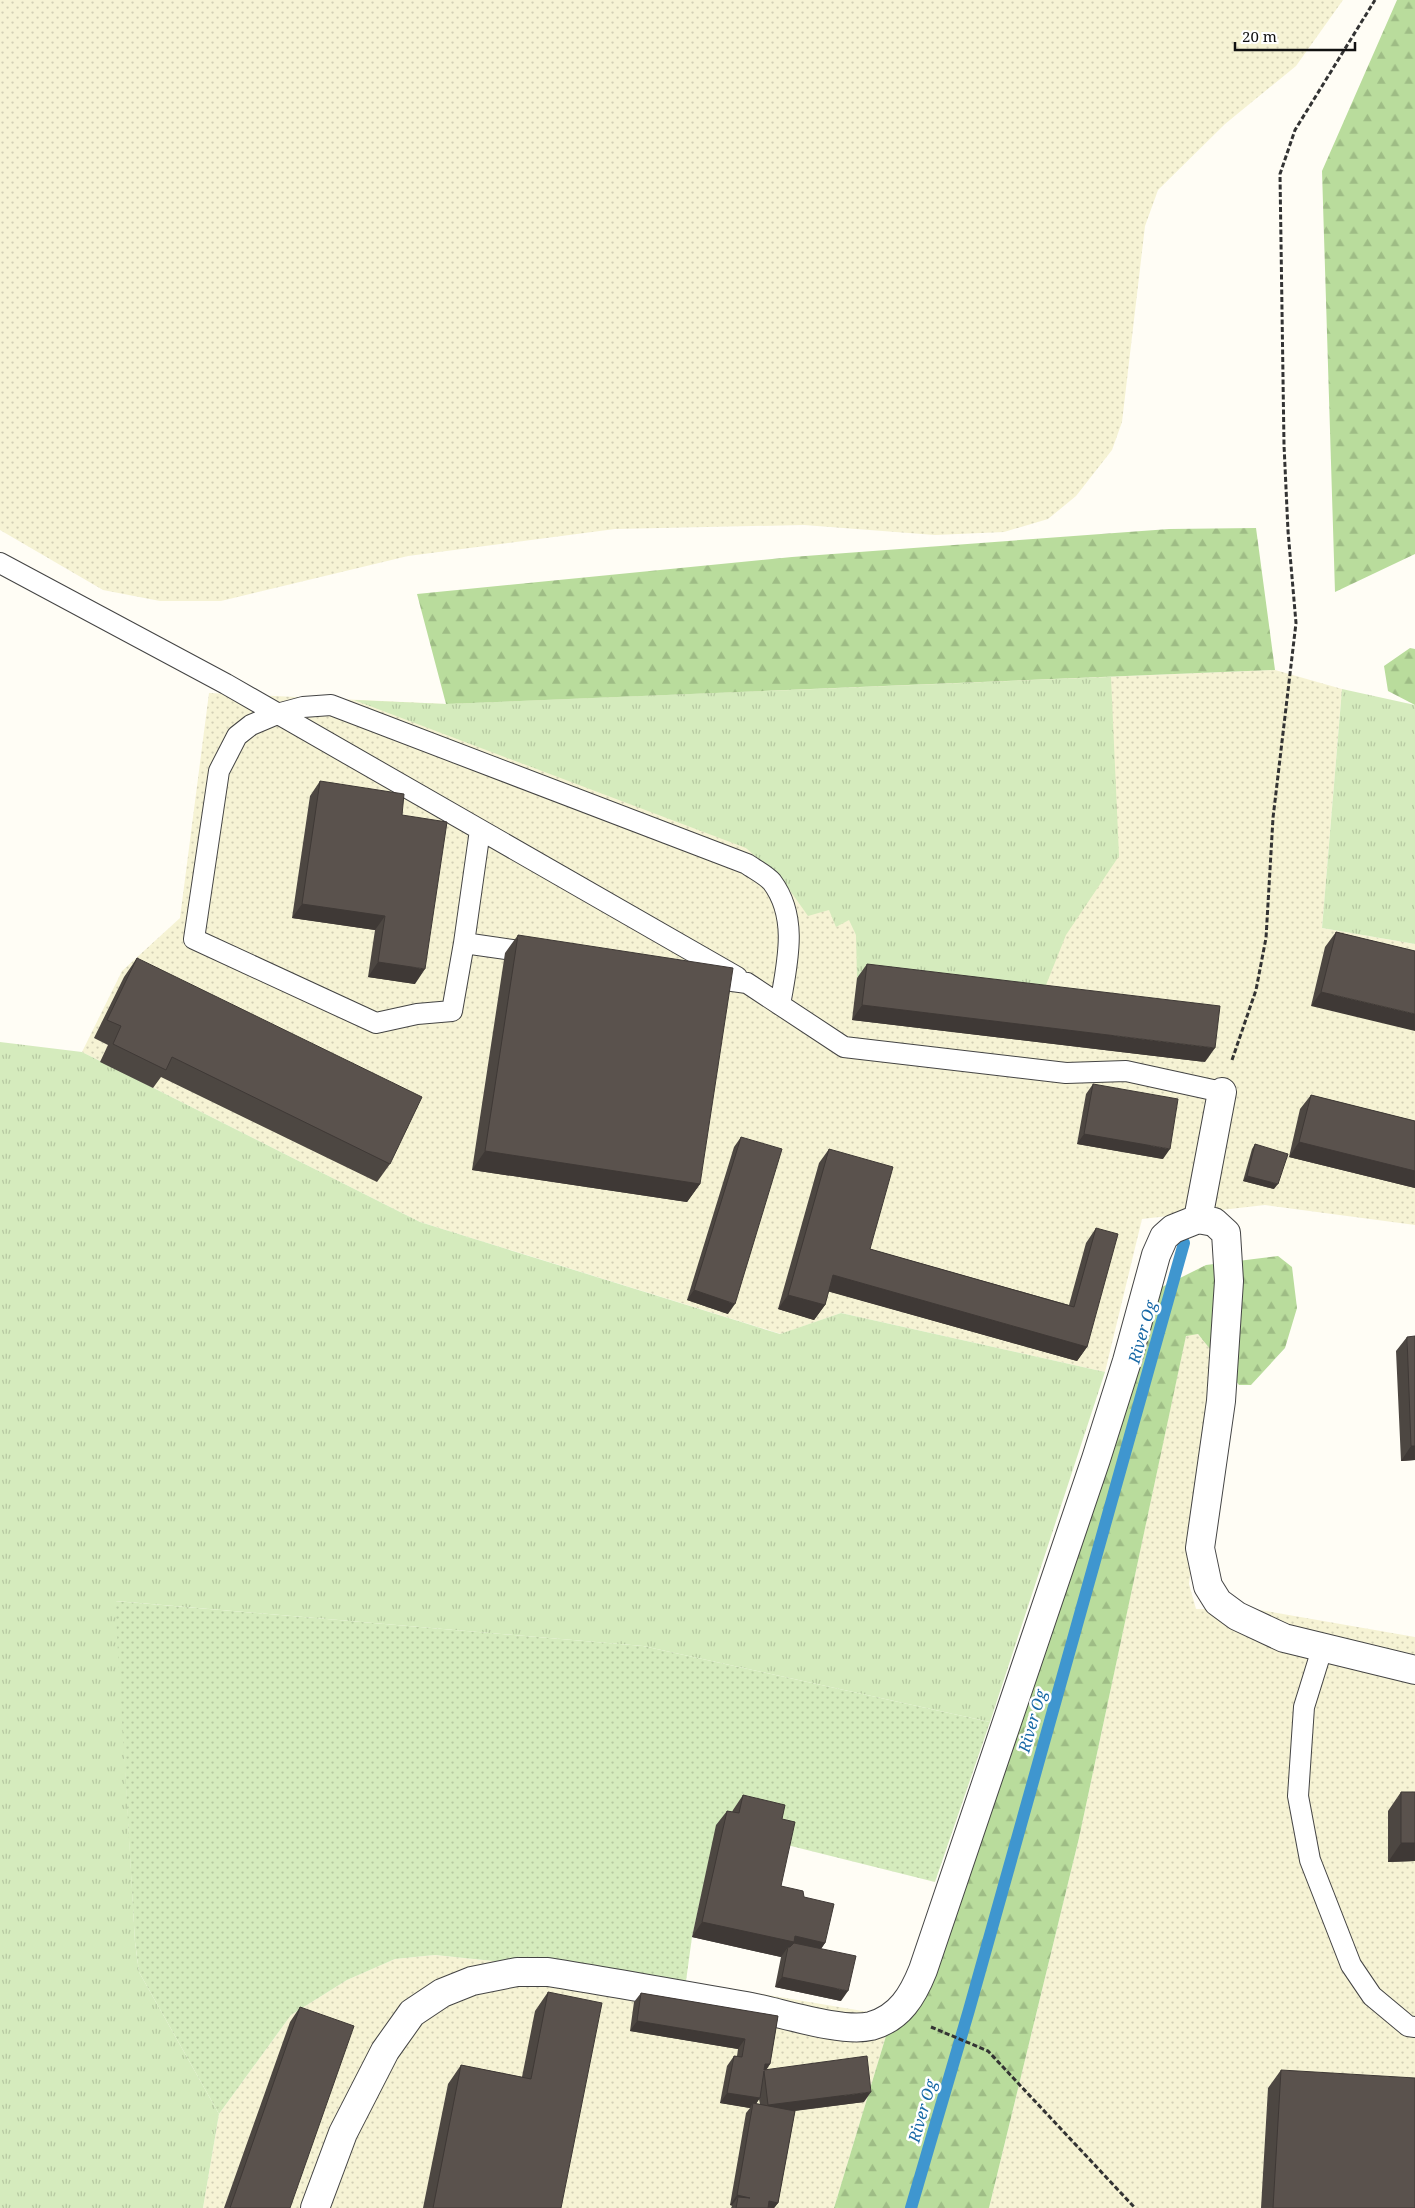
<svg xmlns="http://www.w3.org/2000/svg" width="1415" height="2208" viewBox="0 0 1415 2208" font-family="'Noto Serif',serif">
<defs>
<pattern id="farmland-dots" width="8" height="8" patternUnits="userSpaceOnUse" patternTransform="scale(1.25)"><rect width="8" height="8" fill="#f6f3d4"/><path d="M2 2h.1M6 6h.1" fill="none" stroke="#d2cfb5" stroke-width="1.8" stroke-linecap="round"/></pattern>
<pattern id="grass-tufts" width="24" height="20" patternUnits="userSpaceOnUse" patternTransform="scale(1.25)"><rect width="24" height="20" fill="#d5ebbd"/><path d="M3 7l-1-3M5 7V3M7 7l1-3M15 17l-1-3M17 17v-4M19 17l1-3" fill="none" stroke="#b6c8a1"/></pattern>
<pattern id="forest-firs" width="22" height="20" patternUnits="userSpaceOnUse" patternTransform="scale(1.25)"><rect width="22" height="20" fill="#b9dc9c"/><path d="M5 1l3.5 6h-7zM16 11l3.5 6h-7z" fill="#9ebc85"/></pattern>
<pattern id="garden-dots" width="8" height="8" patternUnits="userSpaceOnUse" patternTransform="scale(1.25)"><rect width="8" height="8" fill="#d5ebbd"/><path d="M2 2h.1M6 6h.1" fill="none" stroke="#b6c8a1" stroke-width="1.8" stroke-linecap="round"/></pattern>
</defs>
<rect width="100%" height="100%" fill="#fffdf5"/>
<path fill="url(#farmland-dots)" d="M0,0H1343L1296,66L1225,124L1158,190L1145,226L1122,422L1112,450L1076,496L1048,519L1004,532L935,535L804,525L615,529L408,556L221,601H160L103,590L0,530Z
M1275,670L1342,689L1322,928L1415,944V1225L1265,1205L1142,1219L1105,1372L841,1313L781,1334L420,1222L82,1052L122,971L180,918L209,693L446,704Z
M1198,1334L1216,1356L1189,1584L1196,1609L1260,1610L1415,1637V2208H989L1079,1838L1186,1335Z
M435,1955L686,1981L892,2016L834,2208H203L219,2114L291,2015L347,1980L395,1959Z"/>
<path fill="url(#grass-tufts)" d="M1111,677L1119,856L1066,935L1040,1000L857,978L856,935L849,920L836,927L829,910L808,916L784,882L746,848L354,700L446,704Z
M1342,689L1415,705V944L1322,928Z
M0,1042L82,1052L420,1222L780,1334L841,1313L1105,1372L990,1722L643,1646L116,1601L135,1942L139,1972L219,2114L203,2208H0Z"/>
<path fill="url(#forest-firs)" d="M1397,0H1415V554L1335,592L1322,171Z
M1256,528L1275,670L446,704L417,594L792,557L1169,529Z
M1410,648L1415,649V705L1388,691L1384,666Z
M1278,1256L1292,1267L1297,1308L1285,1348L1251,1385H1239L1198,1334L1186,1336L1079,1838L989,2208H834L892,2016L1091,1514L1162,1287L1206,1265Z"/>
<path fill="url(#garden-dots)" d="M115,1601L643,1646L990,1722L935,1882L783,1844L717,1825L692,1937L686,1981L435,1955L395,1959L347,1980L291,2015L219,2114L139,1972L135,1942Z"/>
<g fill="none" stroke-linecap="round" stroke-linejoin="round">
<path stroke="#3f96cf" stroke-width="12" d="M911,2208L969,2010L1184,1243"/>
<defs>
<path id="service" d="M0,563L226,684L737,977
M464,943L480,830
M534,953L464,943L452,1011L417,1014L376,1023L194,939L219,771L237,736L251,725L277,714L303,707L331,705L747,864C754,869 766,875 772,882C799,918 787,964 780,1005
M703,977L747,983L844,1047L1066,1073L1126,1071L1222,1092
M1322,1649L1304,1707L1298,1796L1310,1860L1351,1965L1372,1996L1408,2026L1415,2027"/>
<path id="minor" d="M1222,1092L1198,1219L1214,1222L1226,1233L1229,1281L1221,1401L1200,1548L1208,1586L1218,1602L1237,1616L1284,1638L1415,1670
M315,2208L343,2133L385,2051L412,2013L442,1993L472,1981L517,1972H548C616,1983 683,1995 751,2007C782,2013 842,2033 871,2026C900,2018 913,1995 923,1970L1096,1459L1127,1361L1156,1255L1164,1237L1173,1229L1198,1219"/>
</defs>
<use href="#service" stroke="#444" stroke-width="22"/>
<use href="#minor" stroke="#444" stroke-width="30"/>
<path stroke="#333" stroke-width="3" stroke-dasharray="5 2.5" stroke-linecap="butt" d="M1232,1060L1256,990L1266,938L1273,818L1296,623L1288,531L1284,445L1280,174L1295,130L1375,0
M931,2027L988,2051L1135,2208"/>
<use href="#service" stroke="#fff" stroke-width="20"/>
<use href="#minor" stroke="#fff" stroke-width="28"/>
</g>
<path fill="#4d4742" fill-rule="evenodd" d="M320,781L402,815L415,984L368,977L375,930L292,918L310,796Z
M1336,932L1415,951L1311,1006L1325,947Z
M518,935L700,1184L687,1202L472,1170L505,953Z
M137,958L390,1164L377,1182L161,1077L153,1088L100,1062L108,1045L94,1038L124,977Z
M867,964L1205,1062L852,1020L857,978Z
M1093,1084L1163,1159L1077,1144L1086,1094Z
M1311,1095L1415,1121V1188L1289,1157L1300,1109Z
M741,1137L728,1314L687,1300L734,1147Z
M1255,1144L1274,1189L1243,1181L1252,1149Z
M829,1149L870,1249L1069,1305L1086,1243L1096,1228L1087,1347L1077,1361L828,1291L825,1305L814,1320L778,1309L819,1163Z
M1407,1337L1415,1460L1401,1461L1396,1351Z
M1401,1792L1415,1861L1388,1862V1811Z
M743,1795L782,1819L781,1886L804,1897L825,1943L821,1949L841,2001L775,1987L781,1957L692,1937L716,1825L727,1811L732,1812L733,1810Z
M548,1992L561,2208H423L448,2084L461,2065L522,2077L535,2011Z
M641,1993L778,2016L770,2064L766,2070L864,2102L795,2111L778,2203L774,2208H731L732,2206L730,2205L746,2113L750,2108L720,2103L727,2066L734,2056H737L738,2049L630,2031L634,2002ZM759,2099L760,2104H756Z
M300,2007L290,2208H224L290,2022Z
M1281,2070L1415,2208H1261L1268,2088Z"/>
<path fill="#3f3936" d="M302,904L385,916L375,930L292,918Z
M378,962L425,969L415,984L368,977Z
M1321,992L1415,1014V1031L1311,1006Z
M862,1005L1215,1048L1205,1062L852,1020Z
M1084,1134L1170,1149L1163,1159L1077,1144Z
M1299,1142L1415,1171V1188L1289,1157Z
M485,1151L700,1184L687,1202L472,1170Z
M1247,1176L1278,1184L1274,1189L1243,1181Z
M833,1275L1087,1347L1077,1361L823,1290Z
M694,1290L735,1304L728,1314L687,1300Z
M788,1295L825,1305L814,1320L778,1309Z
M1411,1446H1415V1460L1401,1461Z
M1401,1843H1415V1861L1388,1862Z
M702,1922L795,1936L825,1943L815,1957L788,1947L781,1957L692,1937Z
M782,1977L848,1991L841,2001L775,1987Z
M637,2021L745,2039L738,2049L630,2031Z
M765,2064H770L764,2073Z
M871,2092L864,2102L761,2115L768,2105Z
M727,2093L760,2098L753,2108V2103L750,2108L720,2103Z
M737,2195L750,2198L738,2197L732,2205H730Z
M769,2201L778,2203L774,2208H764Z"/>
<path fill="#5a524d" stroke="#3f3936" d="M320,781L404,794L402,815L447,822L425,969L378,962L385,916L302,904Z
M1336,932L1415,951V1014L1321,992Z
M518,935L733,968L700,1184L485,1151Z
M137,958L422,1097L390,1164L172,1057L166,1070L113,1044L121,1026L107,1020Z
M867,964L1220,1006L1215,1048L862,1005Z
M1093,1084L1178,1099L1170,1149L1084,1134Z
M1311,1095L1415,1121V1171L1299,1142Z
M741,1137L782,1149L735,1304L694,1290Z
M1255,1144L1288,1154L1278,1184L1247,1176Z
M829,1149L893,1167L870,1249L1074,1307L1096,1228L1118,1234L1087,1347L833,1275L825,1305L788,1295Z
M1415,1336V1446H1411L1407,1337Z
M1401,1792H1415V1843H1401Z
M743,1795L785,1805L782,1819L795,1822L781,1886L803,1891L804,1897L834,1904L825,1943L795,1936L794,1942L702,1922L727,1811L739,1813Z
M794,1943L856,1956L848,1991L782,1977L788,1947H790Z
M548,1992L602,2003L561,2208H433L461,2065L531,2079Z
M641,1993L778,2016L770,2064H765L764,2070L867,2056L871,2092L768,2105L764,2071L760,2098L727,2093L734,2056L742,2057L745,2039L637,2021Z
M300,2007L354,2026L290,2208H230Z
M1281,2070L1415,2078V2208H1273Z
M753,2103L795,2111L778,2203L769,2201L768,2208H736L738,2197L750,2198L737,2195Z"/>
<g text-anchor="middle" stroke-width="5" stroke-linejoin="round" paint-order="stroke">
<g font-size="16" font-style="italic" fill="#1768a6" stroke="#fff">
<text transform="translate(1142 1332) rotate(-74)" y="6">River Og</text>
<text transform="translate(1032 1721) rotate(-74)" y="6">River Og</text>
<text transform="translate(922 2111) rotate(-74)" y="6">River Og</text>
</g>
</g>
<path d="M1235 42v8h120v-8" fill="none" stroke="#111111" stroke-width="2.5"/>
<text x="1242" y="42" font-size="15" fill="#111111" stroke="#ffffff" stroke-width="4" paint-order="stroke">20 m</text>
</svg>
